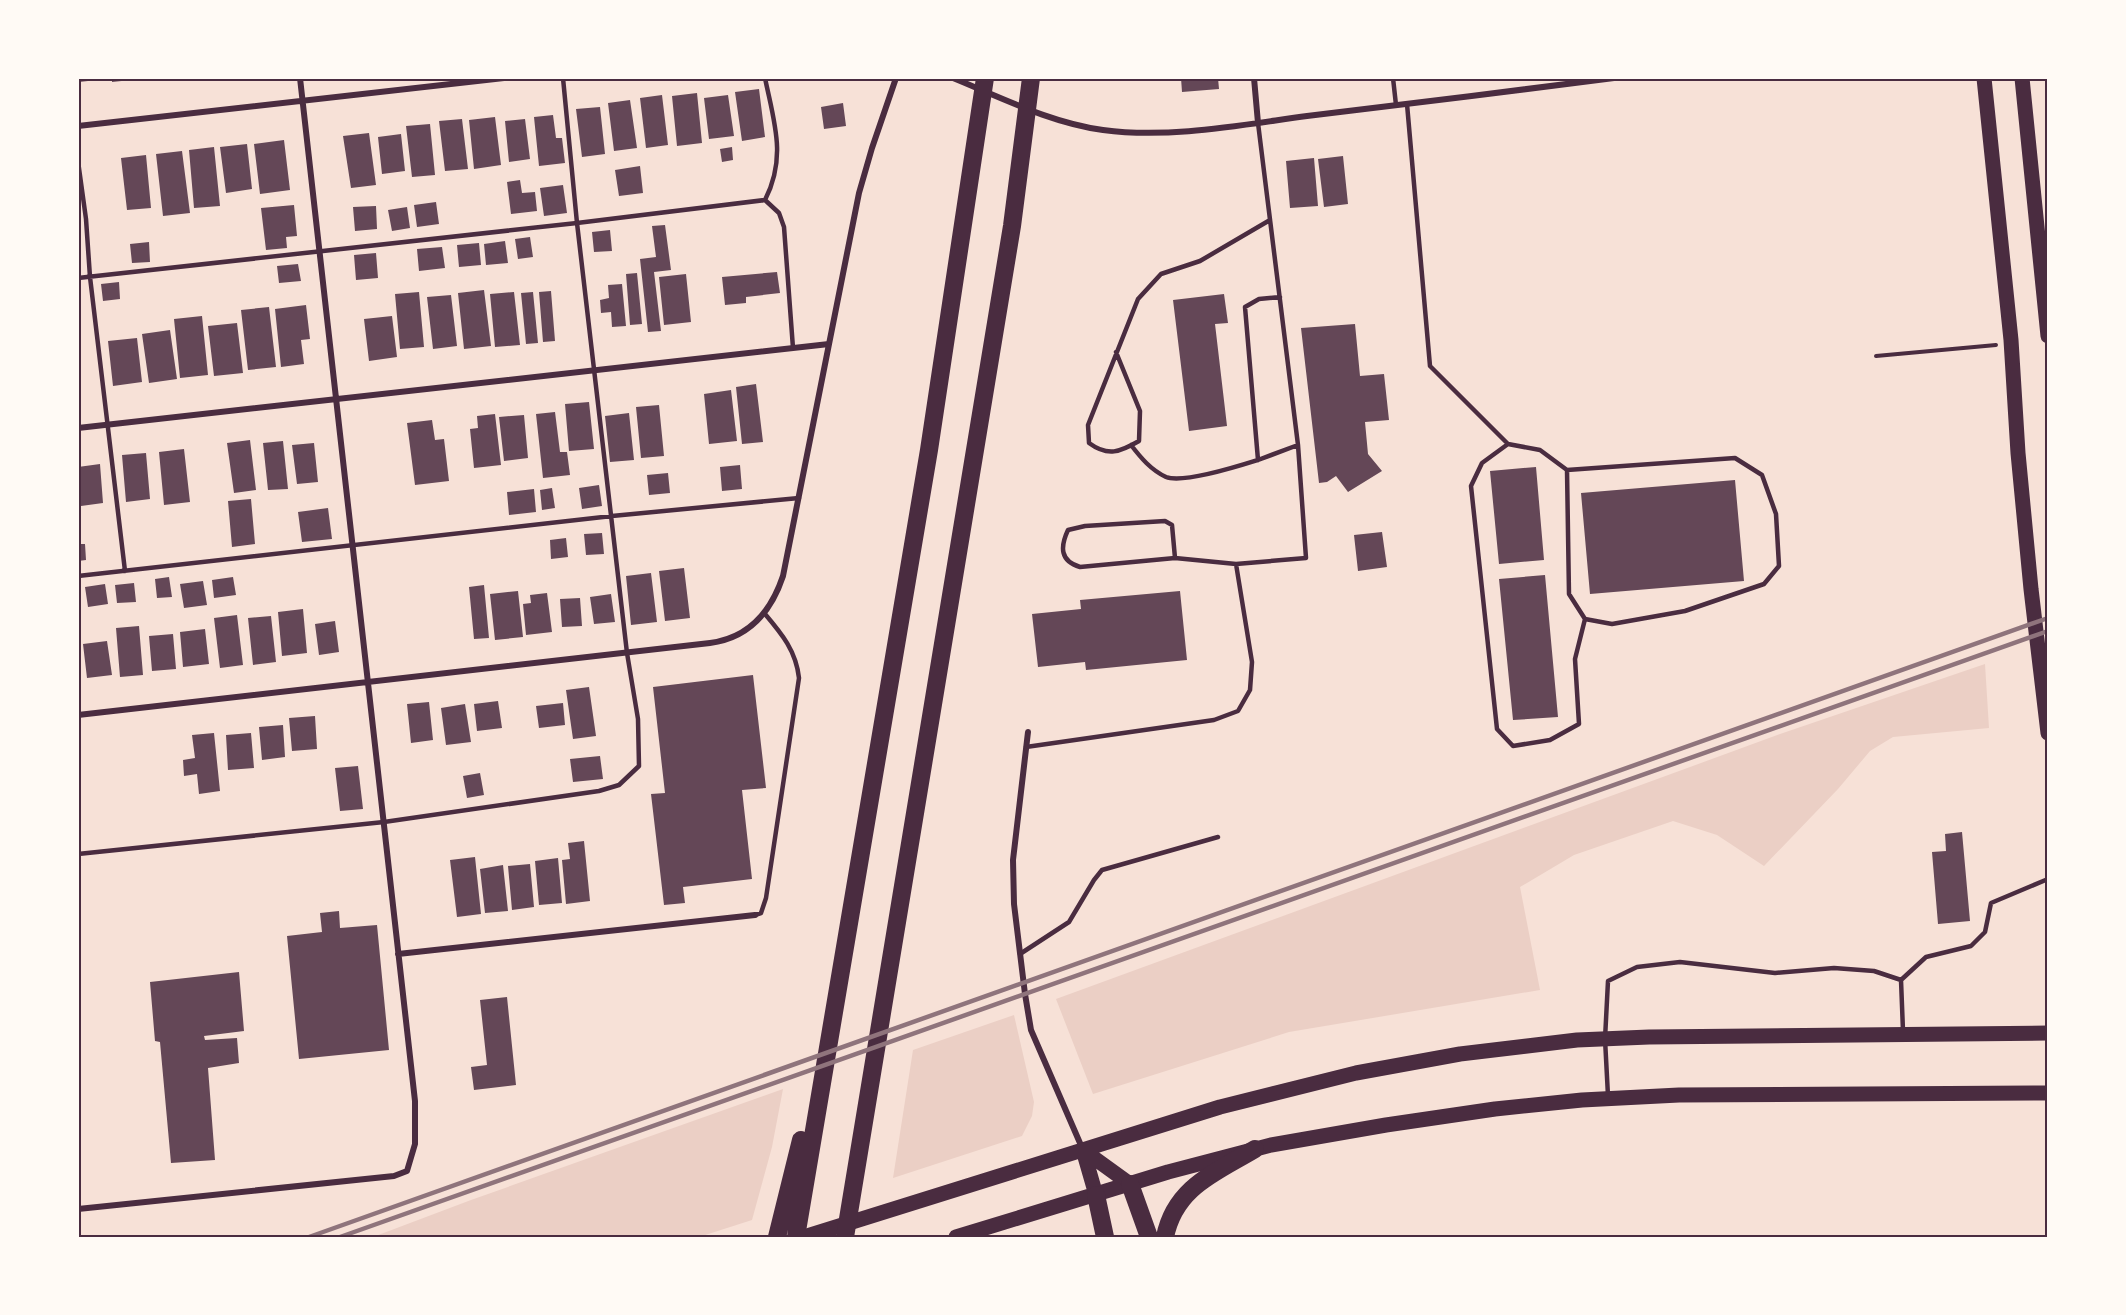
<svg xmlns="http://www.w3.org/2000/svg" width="2126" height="1315" viewBox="0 0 2126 1315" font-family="Signika,sans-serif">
<rect width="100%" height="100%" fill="#f7e1d7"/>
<path fill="#ebcfc5" d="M1985,664L1989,728L1893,737L1870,751L1838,789L1764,866L1717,835L1673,821L1574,855L1520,887L1540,990L1289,1032L1093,1094L1056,999L1783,733Z
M1014,1015L1034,1102L1032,1116L1022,1136L893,1178L913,1050Z
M783,1089L772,1147L752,1220L699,1237H373L471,1200Z"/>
<path fill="#644757" d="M78,78H97V80L79,82Z
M112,78H131V80L112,82Z
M1181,78H1218L1219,89L1182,92Z
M759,89L765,137L742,141L735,92Z
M697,93L702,143L677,146L672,96Z
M662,95L668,145L646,148L640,98Z
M728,95L734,136L709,139L704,98Z
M630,100L637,148L614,151L608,103Z
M843,103L846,126L824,129L821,107Z
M600,107L605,154L582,157L576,109Z
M553,115L556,138H562L565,163L539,166L534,117Z
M495,117L501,165L474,169L469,120Z
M462,119L468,169L445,171L439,121Z
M525,119L530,159L509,162L505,121Z
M430,124L435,175L412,177L406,126Z
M369,133L376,185L351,188L343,136Z
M401,134L405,171L382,174L378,137Z
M284,140L290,190L260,194L254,144Z
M247,144L252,189L226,193L220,147Z
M214,147L220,206L194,208L189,150Z
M732,147L733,160L722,162L720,149Z
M182,151L190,213L163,216L156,154Z
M146,155L151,208L127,210L121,158Z
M1343,156L1348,204L1324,207L1318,159Z
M1314,158L1318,206L1290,208L1286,161Z
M640,166L643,193L619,196L615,170Z
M520,180L522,193L535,192L537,211L511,214L507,182Z
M563,185L567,213L544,216L540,188Z
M436,202L439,224L417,227L414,205Z
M294,205L297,236L286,237L287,248L266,250L261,208Z
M376,206L377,229L355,231L353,207Z
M407,207L410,228L392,231L388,210Z
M665,225L671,270L654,272L661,331L648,332L640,259L656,257L652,226Z
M610,230L612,251L594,252L592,232Z
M530,237L533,257L518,259L515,239Z
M505,241L508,263L486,265L484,244Z
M149,242L150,262L132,263L130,244Z
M479,243L481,265L459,267L457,245Z
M442,247L445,268L419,271L417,249Z
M376,253L378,278L356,280L354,255Z
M298,264L301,281L279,283L277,266Z
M777,272L780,293L746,297V303L725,305L722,277Z
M637,273L642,324L630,325L626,274Z
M686,274L691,322L664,325L659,277Z
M119,282L120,299L103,301L101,284Z
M622,284L626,326L612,327L611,312L601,313L600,300L609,298L608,285Z
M484,290L491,346L464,349L458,293Z
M551,291L555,341L543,342L539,292Z
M419,292L424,347L400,349L395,294Z
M514,292L520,345L495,347L490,294Z
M533,292L538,343L526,344L521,293Z
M1224,294L1228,323L1215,324L1227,426L1189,431L1173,300Z
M451,295L457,346L433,349L427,297Z
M306,305L310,339L301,340L304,364L281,367L275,309Z
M269,307L276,367L248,370L241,310Z
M202,316L208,375L180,378L174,319Z
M392,316L397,357L369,361L364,319Z
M237,323L243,373L214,376L208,326Z
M1355,324L1360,376L1384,374L1389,420L1365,422L1368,454L1382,471L1348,492L1336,476L1327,482L1319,483L1301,328Z
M170,330L177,379L149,383L142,334Z
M137,338L142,382L113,386L108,341Z
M756,384L763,442L742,444L736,387Z
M731,390L737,441L709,444L704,394Z
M589,402L594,449L569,451L565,404Z
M659,405L664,456L641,458L636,407Z
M555,412L560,452H567L570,475L543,478L536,414Z
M629,413L634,460L610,462L605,416Z
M495,414L501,465L474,468L470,429L478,428L477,416Z
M524,415L528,458L504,461L499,417Z
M432,420L435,440L444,439L449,481L415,485L407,423Z
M250,440L256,490L234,493L227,443Z
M283,441L288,489L268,490L263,443Z
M314,443L318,482L297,484L292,445Z
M184,449L190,502L164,505L159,452Z
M146,453L150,499L126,502L122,455Z
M100,464L103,503L81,506L78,467Z
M740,465L742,489L722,491L720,467Z
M1536,467L1544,560L1499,564L1490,471Z
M668,473L670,493L649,495L647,475Z
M1735,480L1744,581L1590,594L1581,493Z
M599,485L602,506L582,509L579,488Z
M552,488L555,508L542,510L540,490Z
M534,489L536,512L509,515L507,492Z
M251,499L255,544L232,547L228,501Z
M328,508L332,539L302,542L298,512Z
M1382,532L1387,567L1358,571L1354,535Z
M602,533L604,554L586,555L584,534Z
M566,538L568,557L551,559L550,540Z
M78,544H85L86,560L78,561Z
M684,568L690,618L665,621L659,571Z
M651,573L657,622L631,625L626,576Z
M1545,575L1558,717L1513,720L1499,579Z
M169,577L172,597L157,598L155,579Z
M233,577L236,595L214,598L212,580Z
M203,581L207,605L184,608L180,584Z
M134,583L136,602L117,603L115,585Z
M105,584L108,604L88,607L85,587Z
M484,585L489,638L474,639L469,587Z
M518,591L523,637L495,640L490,594Z
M1180,591L1187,660L1086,670L1085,662L1038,667L1032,614L1081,609L1080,600Z
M547,593L552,632L526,635L523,604L531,603L530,595Z
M611,594L615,622L594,624L590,597Z
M580,598L582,626L562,627L560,599Z
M303,609L307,653L282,656L278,612Z
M237,615L243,665L220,668L214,618Z
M271,616L276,662L253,665L248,618Z
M335,621L339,652L319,655L315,624Z
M139,626L143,675L120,677L116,628Z
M205,629L209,664L183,667L180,632Z
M173,634L176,669L152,671L149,636Z
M107,641L112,675L87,678L83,644Z
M753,675L766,788L742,790L752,879L683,887L685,903L664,905L651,794L665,793L653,687Z
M589,687L596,736L573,739L566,690Z
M498,701L502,728L477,731L474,704Z
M429,702L433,740L411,743L407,704Z
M563,703L565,725L539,728L536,706Z
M465,704L471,742L446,745L441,708Z
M315,716L317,749L292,751L289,718Z
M283,725L285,757L262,760L259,727Z
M214,733L220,791L199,794L197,774L184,776L183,760L195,758L192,735Z
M251,733L254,768L228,770L226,735Z
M600,756L603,779L573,782L570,759Z
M358,766L363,809L340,811L335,768Z
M480,773L484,795L467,798L463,776Z
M1962,832L1970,921L1938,924L1932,852L1946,851L1945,834Z
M584,841L590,901L566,904L562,860L570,859L568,843Z
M475,857L481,914L457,917L450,860Z
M558,858L562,903L539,905L535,861Z
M530,864L534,907L512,910L508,866Z
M503,865L508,911L485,913L480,869Z
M339,911L340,928L377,925L389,1050L299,1059L287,936L322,932L320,913Z
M239,972L244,1031L204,1036L205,1040L237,1038L239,1063L208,1068L215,1160L171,1163L160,1042L155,1041L150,982Z
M507,997L516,1085L474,1090L471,1067L487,1065L480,1000Z"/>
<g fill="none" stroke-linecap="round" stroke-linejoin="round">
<path stroke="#4a2c40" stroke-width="4" d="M1876,356L1996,345"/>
<path stroke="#4a2c40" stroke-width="4.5" d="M765,78C774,122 787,157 765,200L779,213L784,227L793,348
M1393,78L1396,105
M1407,104L1430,366L1508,444L1540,450L1567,470L1735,458L1762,475L1776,514L1779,566L1764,584L1685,611L1612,624L1585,619L1569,594L1567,470
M78,161L86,219L90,277L125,571
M78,278L577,223L765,200
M1280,297L1259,299L1245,307L1258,460L1298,445
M1116,352L1140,411L1139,441C1120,452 1108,457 1089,443L1088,425L1138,299L1161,274L1200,261L1270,220
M1508,444L1482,463L1471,486L1497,729L1513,746L1550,740L1579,724L1575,659L1585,619
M1131,445C1141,458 1151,470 1166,477C1183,484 1239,466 1258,460
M1175,558L1172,525L1165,521L1085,526L1068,530C1060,547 1060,561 1080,567L1175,558L1236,564
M78,576L612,516L799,498
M1026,747L1214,720L1238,711L1250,690L1252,662L1236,564L1306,558L1298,445L1258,123
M78,854L384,822L599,791L619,785L639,766L638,719L627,653L577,223L563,78
M755,915L761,913L766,898L799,678C796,651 782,634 765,614
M1020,954L1069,922L1094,880L1102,870L1218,837
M1903,1031L1901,980L1926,957L1971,946L1985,932L1991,903L2048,879
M1608,1096L1605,1039L1608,981L1637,967L1680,962L1775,973L1834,968L1874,971L1901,980"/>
<path stroke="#4a2c40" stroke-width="6" d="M953,78C1002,98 1051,123 1103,130C1169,139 1241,125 1307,116C1409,104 1512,91 1614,78
M1254,78L1258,123
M78,126L504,78
M78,428L829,344
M78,715L710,643C749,638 771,612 783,576L859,193L872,148L896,78
M1028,732L1013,860L1014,904L1025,994L1031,1030L1083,1150
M398,954L755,915
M78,1209L394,1176L407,1171L415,1144V1101L300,78"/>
<path stroke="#4a2c40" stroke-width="15" d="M1984,78L2011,340L2018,453L2031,589L2048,733
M2022,78L2048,336
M1083,1150L1130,1184
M1083,1150L1096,1195
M804,1237L1220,1107L1356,1073L1460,1054L1577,1040L1649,1037L2048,1033
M956,1237L1168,1172L1271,1145L1386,1125L1495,1109L1582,1100L1679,1095L2048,1093"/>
<path stroke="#4a2c40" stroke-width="18" d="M1130,1184L1149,1237
M1096,1195L1105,1237
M777,1237L801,1140
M796,1237L929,450L985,78
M845,1237L1012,226L1031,78
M1165,1237C1175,1187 1215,1173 1255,1149"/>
<path stroke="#8f747c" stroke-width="4.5" d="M309,1237L2048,618
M340,1237L2048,631"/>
</g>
<rect width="2126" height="1315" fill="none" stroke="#fffaf5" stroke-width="159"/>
<rect x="80" y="80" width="1966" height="1156" fill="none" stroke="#4a2c40" stroke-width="2"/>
</svg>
